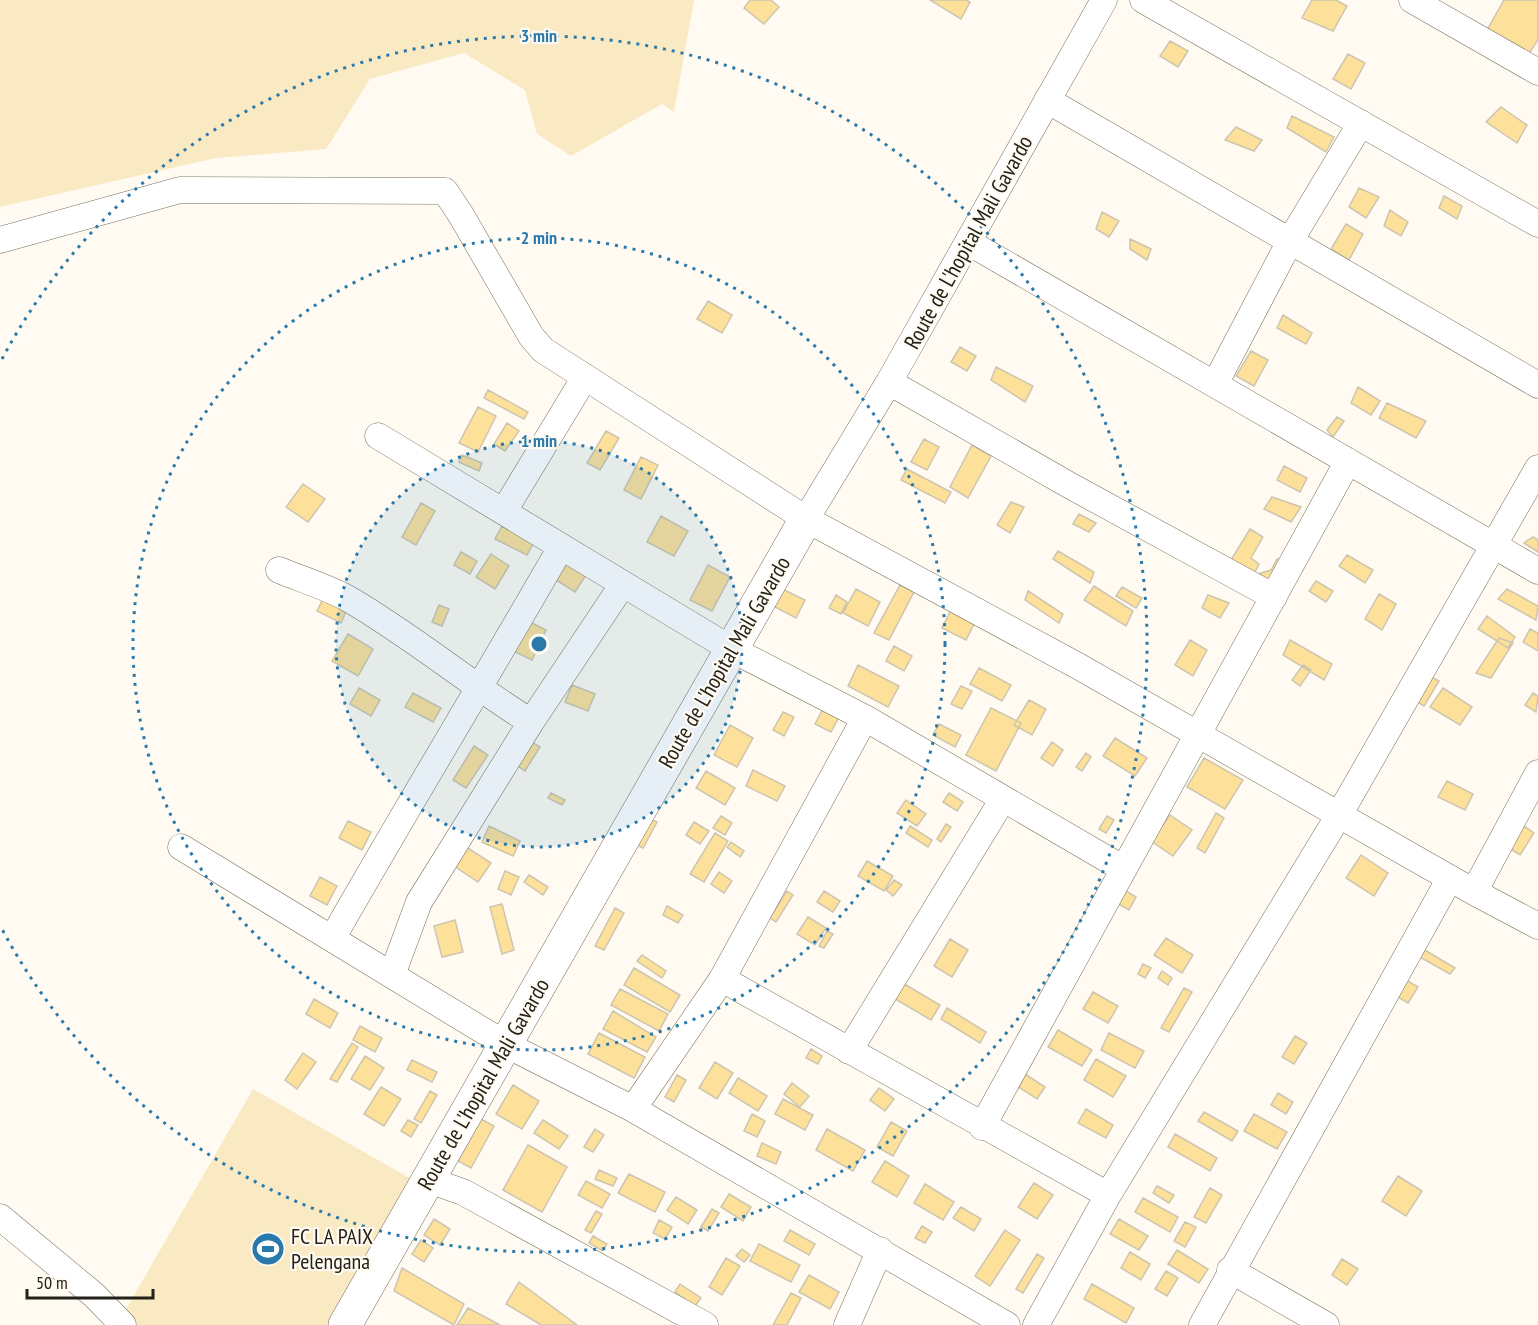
<svg xmlns="http://www.w3.org/2000/svg" width="1538" height="1325" viewBox="0 0 1538 1325" font-family="'PT Sans Narrow',sans-serif">
<rect width="100%" height="100%" fill="#fffbf2"/>
<path fill="#faeac4" d="M0,0H694L674,112L662,104L571,156L537,134L525,90L464,53L370,79L326,149L216,158L0,207Z
M253,1089L415,1181L332,1325H137L122,1316Z"/>
<path fill="#fde19b" stroke="#cdc5af" stroke-width="1.5" d="M750,0H771L779,7L764,24L744,8Z
M930,0H966L970,2L961,19Z
M1312,0H1336L1347,6L1333,31L1302,18Z
M1504,0H1538V40L1528,55L1487,30Z
M1170,41L1188,51L1178,67L1160,56Z
M1348,54L1365,63L1351,89L1333,79Z
M1501,107L1527,125L1517,143L1486,122Z
M1292,116L1334,137L1326,152L1287,128Z
M1236,127L1262,140L1254,151L1225,140Z
M1359,188L1379,197L1366,218L1349,207Z
M1444,196L1462,206L1457,219L1439,208Z
M1390,210L1408,222L1401,236L1384,226Z
M1102,212L1119,221L1109,237L1096,229Z
M1346,224L1363,234L1349,260L1331,249Z
M1130,239L1151,249L1147,260L1130,249Z
M708,301L732,315L722,333L697,319Z
M1283,315L1312,333L1306,344L1277,328Z
M960,347L976,356L967,371L951,362Z
M1251,351L1268,360L1254,386L1236,376Z
M996,367L1033,386L1025,402L991,380Z
M1358,387L1380,401L1371,415L1351,403Z
M488,390L528,412L524,419L484,398Z
M1387,403L1426,421L1416,438L1379,418Z
M478,407L496,416L478,452L459,443Z
M1337,417L1344,421L1333,437L1327,430Z
M507,423L519,431L505,451L494,444Z
M606,431L619,438L600,470L587,463Z
M924,439L939,447L927,470L911,462Z
M972,445L991,456L968,498L950,487Z
M462,455L482,463L479,471L459,462Z
M641,457L658,465L641,499L624,490Z
M1284,466L1307,478L1300,492L1277,480Z
M907,469L951,492L945,503L901,480Z
M303,484L325,499L308,522L286,507Z
M1272,497L1301,507L1291,522L1264,509Z
M1011,502L1024,507L1010,533L997,525Z
M421,503L435,511L416,545L402,537Z
M1079,514L1096,523L1089,532L1073,524Z
M661,516L688,531L674,556L647,542Z
M502,526L534,542L527,555L495,539Z
M1250,529L1263,537L1251,558L1259,564L1254,574L1231,560Z
M1533,537L1538,540V552L1524,543Z
M1058,551L1094,572L1090,583L1053,559Z
M461,552L477,561L470,574L454,565Z
M491,554L509,566L495,589L476,577Z
M1347,555L1373,570L1365,583L1339,566Z
M1277,559H1283L1270,581L1258,574L1271,570Z
M564,561L586,575L575,592L553,578Z
M708,565L730,577L712,611L690,600Z
M1316,581L1333,591L1326,602L1309,591Z
M900,585L914,592L889,640L874,633Z
M1094,586L1133,611L1126,626L1084,600Z
M1122,587L1142,598L1136,608L1116,596Z
M782,589L805,600L796,618L773,606Z
M856,589L880,602L868,626L843,613Z
M1507,589L1538,606L1536,620L1498,599Z
M1028,591L1063,614L1059,623L1025,600Z
M1379,594L1396,604L1382,630L1365,619Z
M836,595L847,602L841,614L829,608Z
M1208,595L1229,603L1220,618L1202,608Z
M324,597L347,609L341,623L317,611Z
M439,605L449,609L442,626L432,622Z
M951,610L975,622L966,640L942,628Z
M1487,616L1515,637L1508,648L1478,629Z
M526,620L546,630L532,660L511,650Z
M1530,629L1538,633V651L1523,642Z
M348,634L373,649L358,676L332,661Z
M1499,638L1513,643L1491,678L1476,673Z
M1190,640L1207,650L1193,676L1175,665Z
M1290,640L1332,664L1324,680L1283,655Z
M894,646L912,656L904,671L886,661Z
M858,665L899,686L888,707L848,686Z
M1303,665L1311,670L1300,686L1292,680Z
M979,668L1011,685L1002,701L970,684Z
M1428,675L1439,681L1424,706L1414,700Z
M572,685L595,694L588,711L565,702Z
M961,686L972,691L962,709L951,704Z
M359,688L380,700L371,716L350,704Z
M1443,688L1472,707L1460,725L1430,707Z
M413,693L441,708L433,722L405,707Z
M1533,693L1538,696L1536,712L1525,705Z
M1029,700L1046,709L1032,735L1014,725Z
M991,708L1021,723L996,771L966,755Z
M823,709L839,717L831,732L815,724Z
M783,712L794,717L784,736L773,730Z
M939,724L961,735L955,747L933,735Z
M730,725L753,738L737,767L714,755Z
M1115,738L1147,758L1135,776L1103,756Z
M527,739L540,747L525,771L512,762Z
M1052,742L1063,750L1053,766L1041,758Z
M474,746L488,755L466,788L453,780Z
M1086,753L1091,757L1082,771L1076,767Z
M1204,758L1243,780L1225,809L1187,787Z
M753,770L785,786L777,801L746,786Z
M706,771L735,788L725,805L696,788Z
M1447,781L1473,794L1465,810L1438,797Z
M551,793L565,800L562,805L548,798Z
M949,793L963,802L957,811L943,802Z
M906,800L926,814L917,826L897,813Z
M1216,813L1224,818L1205,853L1197,848Z
M1170,815L1192,830L1173,856L1151,841Z
M721,816L732,823L725,835L713,828Z
M1107,816L1114,820L1106,833L1099,829Z
M646,817L657,822L643,848L632,843Z
M348,821L371,832L362,850L339,838Z
M694,822L709,831L700,844L686,835Z
M946,824L951,827L941,842L937,839Z
M489,826L520,841L513,856L482,842Z
M910,826L932,840L928,847L906,833Z
M1524,826L1534,833L1520,855L1509,848Z
M715,833L728,841L704,882L690,874Z
M731,842L744,851L740,857L727,847Z
M463,845L491,863L478,882L451,864Z
M1361,855L1388,873L1374,896L1346,878Z
M867,861L893,876L884,891L858,876Z
M505,871L519,877L511,895L498,889Z
M719,872L732,881L724,893L711,884Z
M529,875L548,887L543,895L524,882Z
M320,877L337,886L327,905L310,896Z
M894,880L902,885L893,896L886,890Z
M1121,888L1136,897L1129,910L1113,901Z
M787,891L793,895L776,922L770,918Z
M824,891L840,901L833,912L817,902Z
M502,904L514,950L502,954L490,907Z
M667,906L683,915L678,923L663,915Z
M615,908L624,913L604,950L595,946Z
M808,917L826,928L815,945L797,934Z
M455,920L463,952L442,957L434,926Z
M827,931L833,934L824,948L819,946Z
M1166,938L1193,955L1182,973L1154,955Z
M950,939L968,950L952,977L934,966Z
M1413,943L1455,968L1450,974L1409,951Z
M642,955L666,971L662,978L637,961Z
M1143,964L1151,968L1145,978L1138,974Z
M634,968L680,995L670,1012L624,985Z
M1162,971L1172,978L1168,985L1158,978Z
M1399,976L1418,987L1408,1003L1389,992Z
M894,978L940,1005L931,1020L885,993Z
M1184,988L1192,992L1169,1032L1161,1028Z
M620,989L668,1014L659,1031L611,1005Z
M1093,992L1118,1006L1108,1023L1083,1009Z
M314,999L338,1013L330,1028L306,1014Z
M947,1008L986,1032L980,1043L941,1019Z
M613,1011L656,1037L647,1052L603,1029Z
M360,1026L382,1038L375,1052L353,1040Z
M1058,1030L1092,1050L1082,1066L1048,1047Z
M599,1033L645,1057L634,1078L588,1054Z
M1109,1033L1144,1051L1135,1068L1101,1050Z
M1295,1036L1307,1043L1294,1064L1282,1057Z
M352,1043L358,1047L337,1082L330,1079Z
M811,1049L822,1056L818,1064L806,1058Z
M303,1053L316,1062L297,1089L285,1080Z
M365,1056L384,1068L370,1090L351,1079Z
M1096,1059L1126,1076L1113,1097L1084,1080Z
M412,1060L437,1072L432,1082L407,1070Z
M715,1062L733,1073L717,1099L699,1088Z
M1022,1072L1045,1087L1037,1099L1014,1084Z
M677,1075L686,1080L674,1102L665,1097Z
M738,1078L767,1096L758,1111L729,1093Z
M792,1083L809,1096L800,1107L784,1094Z
M513,1085L539,1101L522,1129L496,1114Z
M381,1087L401,1099L384,1126L364,1114Z
M879,1088L894,1099L885,1111L870,1100Z
M430,1091L437,1095L421,1123L414,1119Z
M1278,1093L1293,1102L1286,1114L1271,1105Z
M783,1099L813,1115L805,1130L775,1114Z
M1086,1109L1113,1125L1106,1138L1078,1123Z
M1204,1112L1238,1131L1232,1141L1198,1121Z
M752,1114L765,1121L757,1137L744,1131Z
M1254,1114L1287,1132L1277,1149L1244,1131Z
M481,1119L494,1126L471,1168L458,1161Z
M408,1120L418,1125L411,1137L401,1131Z
M543,1120L568,1136L559,1149L534,1133Z
M891,1122L907,1131L893,1156L877,1147Z
M595,1129L604,1135L593,1152L584,1147Z
M827,1129L865,1150L853,1171L816,1150Z
M1175,1134L1217,1158L1210,1171L1168,1147Z
M762,1143L781,1152L776,1164L757,1156Z
M528,1145L567,1167L542,1212L503,1190Z
M885,1161L909,1176L897,1197L872,1182Z
M599,1170L617,1178L613,1186L595,1179Z
M629,1174L665,1192L655,1212L618,1193Z
M1398,1176L1422,1191L1406,1216L1382,1201Z
M586,1181L610,1194L602,1208L578,1195Z
M1034,1183L1053,1195L1037,1219L1018,1207Z
M925,1184L954,1202L943,1220L914,1203Z
M1157,1186L1174,1195L1169,1203L1153,1193Z
M1210,1188L1222,1195L1206,1223L1194,1217Z
M729,1194L751,1207L743,1221L721,1207Z
M676,1197L697,1210L688,1224L667,1210Z
M1143,1198L1178,1217L1170,1232L1135,1212Z
M961,1207L981,1219L974,1231L953,1218Z
M712,1209L719,1213L708,1231L701,1227Z
M596,1211L602,1214L591,1233L585,1230Z
M434,1219L450,1229L440,1245L424,1235Z
M1119,1219L1148,1236L1139,1250L1110,1234Z
M659,1220L672,1227L665,1239L653,1233Z
M1185,1222L1196,1227L1185,1247L1174,1241Z
M922,1226L932,1232L925,1243L915,1238Z
M790,1230L815,1244L809,1255L784,1241Z
M1005,1230L1020,1240L990,1286L975,1276Z
M593,1236L607,1244L603,1251L589,1243Z
M421,1240L433,1248L424,1262L412,1254Z
M759,1244L800,1265L791,1282L750,1261Z
M742,1249L750,1255L744,1262L736,1256Z
M1177,1250L1208,1269L1199,1283L1168,1264Z
M1130,1252L1150,1264L1141,1280L1121,1268Z
M1037,1254L1044,1258L1023,1293L1016,1289Z
M726,1258L740,1266L722,1295L709,1287Z
M1342,1259L1358,1269L1347,1285L1332,1275Z
M402,1268L464,1304L454,1325L394,1291Z
M1166,1271L1178,1278L1167,1296L1155,1289Z
M809,1275L839,1292L830,1309L799,1292Z
M519,1282L577,1325H541L506,1304Z
M680,1284L701,1298L695,1306L675,1292Z
M1092,1284L1134,1308L1126,1323L1084,1299Z
M791,1293L801,1298L787,1325H773Z
M468,1308L500,1325H457Z"/>
<g fill="none" stroke-linecap="round" stroke-linejoin="round">
<defs>
<path id="minor" d="M1143,0L1538,224
M1412,0L1538,72
M1047,100L1538,385
M0,240L180,190L445,191L461,215L531,336L543,350L806,519L1078,666L1474,892L1538,926
M968,242L1538,571
M889,382L1069,485L1274,597
M1215,384L1290,241L1361,123
M378,436L731,649L865,718L1124,869
M504,511L585,377
M806,519L889,382L1104,0
M279,570C301,579 326,587 347,598C411,635 468,683 531,722
M181,847L505,1044L633,1109L1007,1325
M1474,892L1538,773
M332,939C407,807 486,678 561,547
M392,975L419,902L531,722L623,584
M722,979L1108,1195
M849,1051L1003,799
M633,1109L722,979L865,718
M982,1127L1348,461
M428,1180L463,1192L705,1325
M0,1217L94,1295L123,1325
M1230,1270L1326,1325
M847,1325L880,1250
M1036,1325L1108,1195L1339,815L1538,468
M1202,1325L1450,878"/>
<path id="major" d="M345,1325L806,519"/>
</defs>
<use href="#minor" stroke="#78705c" stroke-width="27"/>
<use href="#major" stroke="#78705c" stroke-width="34"/>
<use href="#minor" stroke="#fff" stroke-width="26"/>
<use href="#major" stroke="#fff" stroke-width="33"/>
</g>
<circle cx="539" cy="644" r="203" fill="#297aab" fill-opacity=".12"/>
<g fill="none" stroke="#297aab" stroke-width="3" stroke-dasharray="3 6">
<circle cx="539" cy="644" r="203"/>
<circle cx="539" cy="644" r="406"/>
<path d="M2 359A608 608 0 1 1 2 929"/>
</g>
<defs>
<symbol id="stadium-disc" viewBox="-11 -11 22 22"><circle r="9.5" fill="#297aab" stroke="#fffbf2"/><path d="M0-5a6.5 5 0 1 0 0 10a6.5 5 0 1 0 0-10ZM-3.5-1.8h7v3.6h-7Z" fill="#fff"/></symbol>
</defs>
<g fill-rule="evenodd">
<use href="#stadium-disc" x="249" y="1230" width="38" height="38"/>
</g>
<g text-anchor="middle" stroke-width="4.5" stroke-linejoin="round" paint-order="stroke">
<g font-size="22" fill="#242118" stroke="#fffbf2">
<text transform="translate(968 242) rotate(-61)" y="8">Route de L'hopital Mali Gavardo</text>
<text transform="translate(724 662) rotate(-60)" y="8">Route de L'hopital Mali Gavardo</text>
<text transform="translate(483 1084) rotate(-60)" y="8">Route de L'hopital Mali Gavardo</text>
</g>
<g font-size="22" fill="#242118" stroke="#fffbf2" text-anchor="start">
<text x="291" y="1244">FC LA PAIX<tspan x="291" dy="25">Pelengana</tspan></text>
</g>
</g>
<circle cx="539" cy="644" r="9" fill="#297aab" stroke="#fffbf2" stroke-width="3"/>
<g font-size="18" text-anchor="middle" font-weight="bold" fill="#297aab" stroke="#fffbf2" stroke-width="4.5" stroke-linejoin="round" paint-order="stroke">
<text x="539" y="42">3 min</text>
<text x="539" y="244">2 min</text>
<text x="539" y="447">1 min</text>
</g>
<path d="M27 1289v9h126v-9" fill="none" stroke="#242118" stroke-width="3"/>
<text x="36" y="1289" font-size="18" fill="#242118" stroke="#fffbf2" stroke-width="4.5" paint-order="stroke">50 m</text>
</svg>
